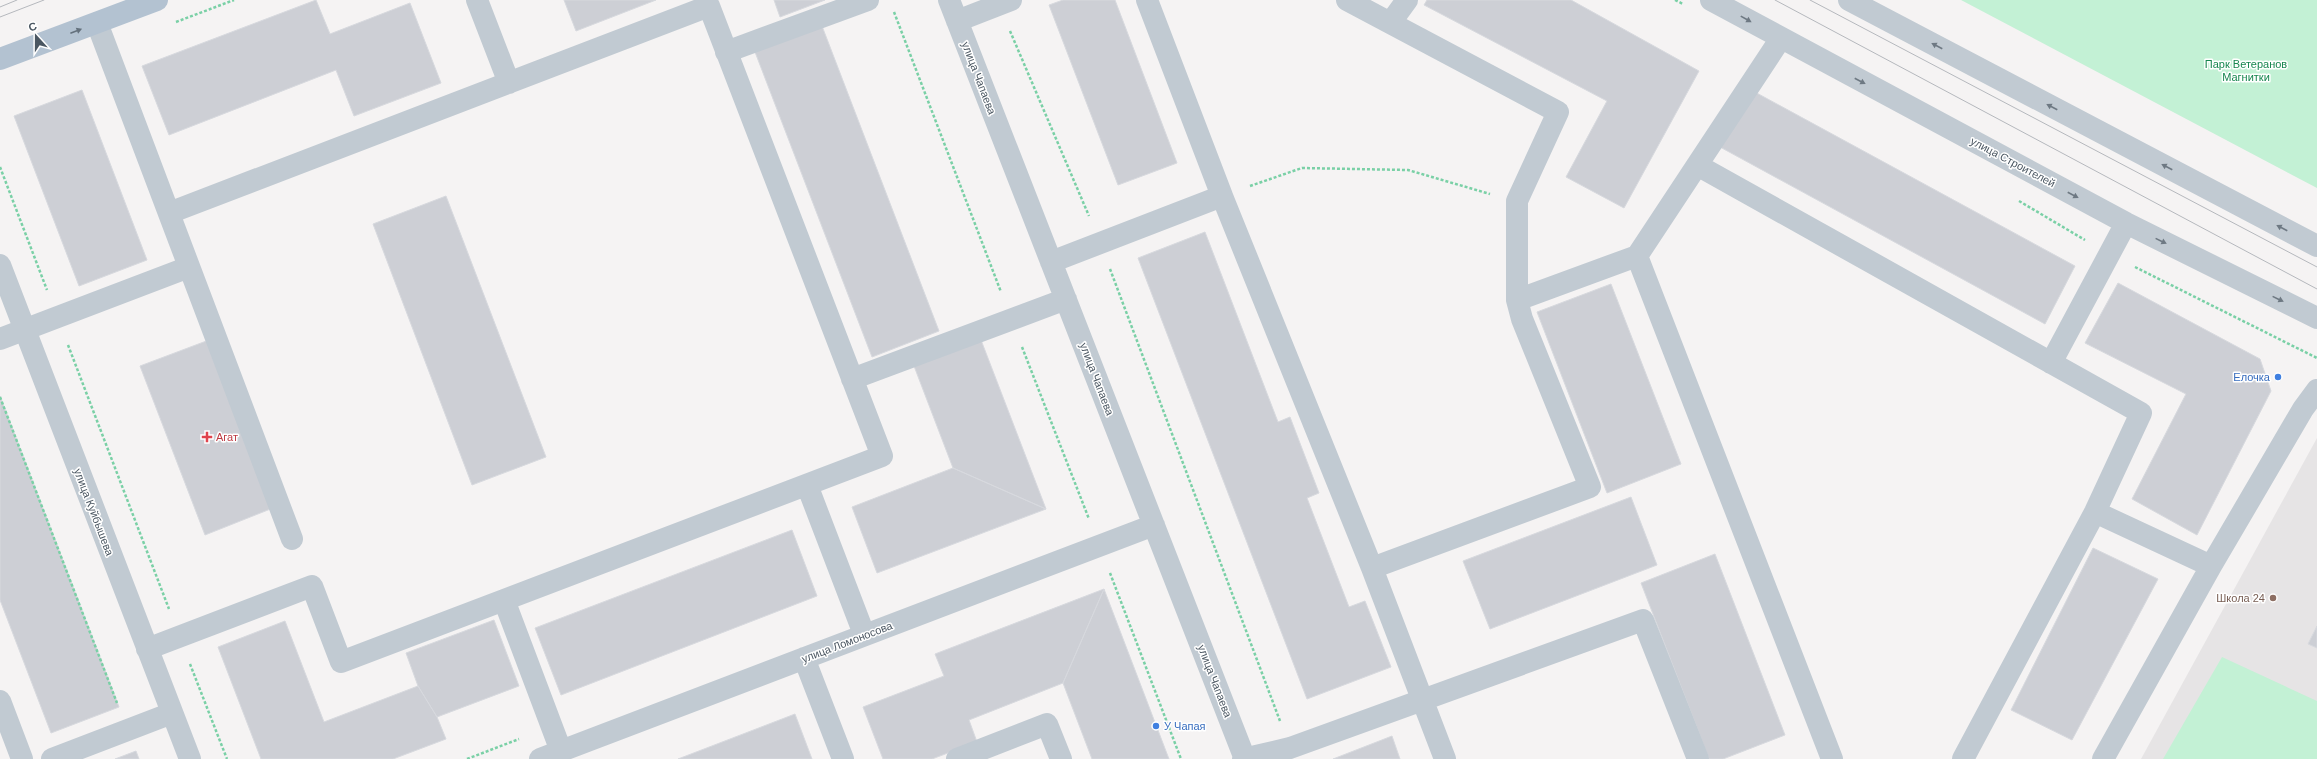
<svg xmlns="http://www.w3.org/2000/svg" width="2317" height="759" viewBox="0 0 2317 759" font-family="Helvetica,sans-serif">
<rect width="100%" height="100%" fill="#f5f3f3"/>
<path fill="#e6e4e5" d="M2317,438V759H2141Z"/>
<path fill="#c3f1d5" d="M1961,0H2317V188Z
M2222,657L2317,701V759H2163Z"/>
<path fill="#cdcfd5" stroke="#d7d9de" d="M316,0L330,34L410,3L441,83L354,116L336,70L169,135L142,66Z
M564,0H656L576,31Z
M774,0H825L780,17Z
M1063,0H1115L1177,163L1118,185L1049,5Z
M1427,0H1571L1699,71L1624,208L1566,177L1607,101L1424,5Z
M822,26L939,331L872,357L755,52Z
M82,90L147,260L79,286L14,116Z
M1753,91L2075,266L2045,324L1720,147Z
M446,196L546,457L472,485L373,224Z
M1205,232L1278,422L1290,417L1319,493L1307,498L1349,607L1365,601L1391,667L1307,699L1138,258Z
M2118,283L2260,359L2271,391L2197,535L2132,499L2186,394L2085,343Z
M1611,284L1681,464L1607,493L1537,312Z
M209,340L273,508L205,535L140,366Z
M981,340L1046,509L953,468L914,366Z
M0,396L119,707L51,733L0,600Z
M953,468L1046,509L877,573L852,507Z
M1631,497L1657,565L1490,629L1463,561Z
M792,530L817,596L561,695L535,628Z
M2093,548L2158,579L2072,740L2011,710Z
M1715,554L1785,735L1723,759H1709L1641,583Z
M1104,589L1063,683L969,720L977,742L932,759H883L863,707L944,676L935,654Z
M1104,589L1169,759H1092L1063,683Z
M494,620L519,686L437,717L418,686L406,653Z
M285,621L324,722L418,686L437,717L446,739L393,759H261L218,647Z
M2317,626V648L2308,644Z
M795,714L812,759H678Z
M1392,736L1400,759H1333Z
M136,751L139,759H115Z"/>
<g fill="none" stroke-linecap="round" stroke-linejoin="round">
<path stroke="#7ad0a6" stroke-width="2.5" stroke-dasharray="3 2" stroke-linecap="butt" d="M1675,0L1683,4
M894,12L1001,292
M176,22L234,0
M1010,31L1089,216
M0,167L47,290
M1250,186L1302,168L1408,170L1490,194
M2019,201L2085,240
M2135,267L2317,358
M1110,269L1280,721
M68,345L169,609
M1022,347L1089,519
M0,397L117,703
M1110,573L1181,759
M190,664L227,759
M467,759L519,739"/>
<path stroke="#c1cad2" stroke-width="22" d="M477,0L509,83
M949,0L1245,759
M1147,0L1222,196
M1347,0L1558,112L1517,201V300L1637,256L1781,38
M1711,0L2126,223L2317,318
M1849,0L2317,246
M957,21L1011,0
M1391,22L1407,0
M97,23L292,539
M726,52L868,0
M1697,165L2141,413L2095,512L1963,759
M1637,256L1832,759
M1051,262L1222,196L1372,568L1445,759
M0,265L190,759
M0,339L189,267
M2051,363L2126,223
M852,379L1066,299
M807,485L864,634
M2095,512L2211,566
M1372,568L1590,487L1522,319L1517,300
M504,600L561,751
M147,649L312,586L341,662L882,456L709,6L169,213
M804,658L843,759
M0,701L22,759
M52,759L172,713
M540,759L1154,525
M957,759L1047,724L1061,759
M1243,759L1290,748L1643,620L1698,759
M2103,759L2211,566L2303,409L2317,390"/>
<path stroke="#b3c2d1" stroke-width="22" d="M0,59L157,0"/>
<path stroke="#b5b8bd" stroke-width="1" d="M1775,0L2317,289
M1810,0L2317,267
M0,7L17,0
M0,17L44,0"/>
</g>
<defs><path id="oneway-solid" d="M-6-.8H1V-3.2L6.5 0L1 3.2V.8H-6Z"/></defs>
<g fill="#6e7983">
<use href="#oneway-solid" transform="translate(1746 19) rotate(29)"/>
<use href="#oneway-solid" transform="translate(1937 46) rotate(-152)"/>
<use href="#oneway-solid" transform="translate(1860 81) rotate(28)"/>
<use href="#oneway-solid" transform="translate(2052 107) rotate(-152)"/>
<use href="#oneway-solid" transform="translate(2167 167) rotate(-152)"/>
<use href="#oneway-solid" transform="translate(2073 195) rotate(28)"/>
<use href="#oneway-solid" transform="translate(2282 228) rotate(-152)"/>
<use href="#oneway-solid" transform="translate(2161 241) rotate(26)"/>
<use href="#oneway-solid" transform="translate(2278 299) rotate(26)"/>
</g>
<use fill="#64717d" href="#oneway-solid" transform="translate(76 31) rotate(-21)"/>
<g fill="#3f7fe0" stroke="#fff" stroke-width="1.5">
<circle cx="2278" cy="377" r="4"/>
<circle cx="1156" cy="726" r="4"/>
</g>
<path fill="#e0444e" stroke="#fff" stroke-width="1.5" d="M205 431h4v4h4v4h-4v4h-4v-4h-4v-4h4z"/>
<circle fill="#8d6e63" stroke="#fff" stroke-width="1.5" cx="2273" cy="598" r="4"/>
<g text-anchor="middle" stroke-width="3" stroke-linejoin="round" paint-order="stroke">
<g font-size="11" fill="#17864f" stroke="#fff">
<text x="2246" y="68">Парк Ветеранов<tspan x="2246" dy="13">Магнитки</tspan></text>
</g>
<g font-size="11" fill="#4a5661" stroke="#fff">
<text transform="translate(979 78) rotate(69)" y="4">улица Чапаева</text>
<text transform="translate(2013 162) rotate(28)" y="4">улица Строителей</text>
<text transform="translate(1097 379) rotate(69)" y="4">улица Чапаева</text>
<text transform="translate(94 512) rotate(69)" y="4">улица Куйбышева</text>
<text transform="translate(847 642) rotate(-21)" y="4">улица Ломоносова</text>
<text transform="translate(1215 681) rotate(69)" y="4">улица Чапаева</text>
</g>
<g font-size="11" fill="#366cbe" stroke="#fff" text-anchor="end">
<text x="2270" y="381">Елочка</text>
<text x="1164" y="730" text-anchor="start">У Чапая</text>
</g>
<g font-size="11" fill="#be3a42" stroke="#fff" text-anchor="start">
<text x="216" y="441">Агат</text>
</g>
<g font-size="11" fill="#785e54" stroke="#fff" text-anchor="end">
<text x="2265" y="602">Школа 24</text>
</g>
</g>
<g transform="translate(36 36) rotate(339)" stroke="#ffffff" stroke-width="3" paint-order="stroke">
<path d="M0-3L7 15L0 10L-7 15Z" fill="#4a5661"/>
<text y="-6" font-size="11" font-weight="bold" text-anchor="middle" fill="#4a5661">С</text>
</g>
</svg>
